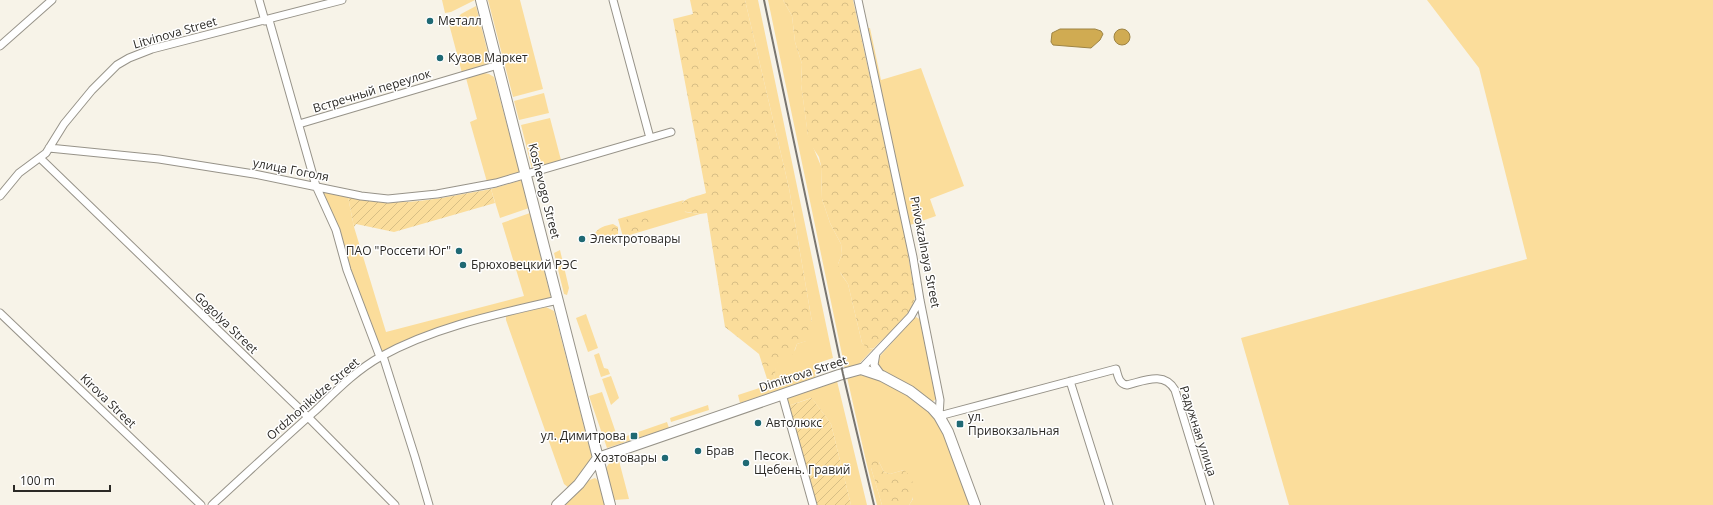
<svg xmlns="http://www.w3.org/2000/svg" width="1713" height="505" viewBox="0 0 1713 505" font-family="'Open Sans',sans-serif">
<defs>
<pattern id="forest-crowns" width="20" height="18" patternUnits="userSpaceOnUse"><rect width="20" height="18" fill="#fbdd9b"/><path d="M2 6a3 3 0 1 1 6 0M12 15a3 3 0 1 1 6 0" fill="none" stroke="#d7be85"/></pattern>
<pattern id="garden-furrows" width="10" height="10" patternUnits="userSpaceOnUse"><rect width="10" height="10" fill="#fbdd9b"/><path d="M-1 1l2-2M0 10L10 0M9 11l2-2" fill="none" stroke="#d7be85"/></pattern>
</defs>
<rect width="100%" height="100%" fill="#f7f3e8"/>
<path fill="#fbdd9b" d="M442,0H475L451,12L445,13Z
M488,0H520L543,89L513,97Z
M745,0H758L833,358L818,363L815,378L740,403L738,395L769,385L774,378L776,363L795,350L797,344L806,341L812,322L789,188Z
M768,0H783L792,16L795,42L802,64L801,84L808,135L821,166L822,199L830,223L841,244L842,254L838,264L841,274L848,284L862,343L870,349L874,348L858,365L845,369Z
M1427,0H1713V505H1289L1241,338L1527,259L1479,68Z
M476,6L490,61L488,65L462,73L449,24L456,20L461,14Z
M867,28H870L881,80L921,68L964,186L930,199L936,216L910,225Z
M484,73L489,74L494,77L520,173L487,182L470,122L477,119L466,78Z
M544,93L549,113L519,120L514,101Z
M550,118L561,160L532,169L521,125Z
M522,180L529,208L500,218L491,189Z
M323,191L348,197L354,227L386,332L524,296L502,223L530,213L551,298L384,352L381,351L321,194Z
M684,200L682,203L685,212L700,214L623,237L618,219Z
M560,250L569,288L567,295L564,294L554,253Z
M546,307L554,311L592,457L590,465L569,488L564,484L506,320V316Z
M586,314L598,348L588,352L576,318Z
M916,317L921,320L936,399L932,402L882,371L878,364L880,356L913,319Z
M599,353L604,368L608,369L610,374L601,377L594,355Z
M860,375L877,379L898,389L923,405L939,423L971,505H909L913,499L904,470L890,474L884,472L879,462L871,468L882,505H877L866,461L847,377Z
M611,376L619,398L611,405L602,379Z
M837,381L867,505H851L831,424L814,401L811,398L788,406L786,399Z
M602,392L618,439L667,422L669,428L607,448L589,396Z
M708,405L709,410L671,422L670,418Z
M618,457L629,499L614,500L606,468L612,459Z
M595,478L600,482L606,505H566L565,502L587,481Z"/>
<path fill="url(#forest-crowns)" d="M690,0H745L789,188L812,322V334L810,340L797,344L793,354L777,363L774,378L769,385L759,354L725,327L707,213L700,214L681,211L680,209C681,197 697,197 706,193L673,19L693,14Z
M783,0H853L905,236L915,296C914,314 886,336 874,348L868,349L862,343L848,284L838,269V264L842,254L841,244L830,223L822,199L821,166L819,157L809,142L808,136L801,84L802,64L795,42L792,16Z
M645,214L655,215L658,220C650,227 636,234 626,232L623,225L627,219Z
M613,224L618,227V234L599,241C587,231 606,225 613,224Z
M875,460L879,462L884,472L890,474L904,470C915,478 917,495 909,505H882L871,468V463Z"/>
<path fill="url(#garden-furrows)" d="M491,189L495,203L394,232L356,224L354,227L348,197C360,199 372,202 384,202C420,204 456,195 491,189Z
M812,398L831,424L851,505H816L788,406Z"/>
<path fill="#d0ab52" stroke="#9e8444" d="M1114 37a8 8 0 1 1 16 0a8 8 0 1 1-16 0Z
M1060,29H1095L1101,31L1103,34L1100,40L1091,48L1053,45L1051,42L1052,33Z"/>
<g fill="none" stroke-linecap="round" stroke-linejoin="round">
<defs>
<path id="street" d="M259,0L265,21
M613,0L650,138
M858,0L913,257L920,300L940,400L939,416L1116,369C1118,376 1119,384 1127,385C1144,381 1164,371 1175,390L1210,505
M269,20L316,186L336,230L347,270L380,357
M0,46L52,0
M299,124L498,65
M49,148L159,159L254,174L361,196L388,199L437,194L496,183L671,132
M40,158L308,417L395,505
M0,196L19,173L46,153L64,124L92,90L117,65L129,58L152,49L342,0
M0,313L201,505
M876,353L874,365L882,376
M383,356L415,457L429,505
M861,369L911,316L920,300
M1070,381L1109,505
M782,394L813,505
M212,505C246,474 280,442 315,411C335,392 355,371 380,357C434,327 497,314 558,300"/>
<path id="secondary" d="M481,0L610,505
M557,505L579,484L598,458L839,375L861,369L882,376L910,391L932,408L939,416L948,432L975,505"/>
</defs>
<use href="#street" stroke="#979389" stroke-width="9"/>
<use href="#secondary" stroke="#979389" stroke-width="12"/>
<use href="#street" stroke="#fff" stroke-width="7"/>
<use href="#secondary" stroke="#fff" stroke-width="10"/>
<path stroke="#78756f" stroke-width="2" d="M764,0L843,374L874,505"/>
</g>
<g fill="#1f6974" stroke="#fff" stroke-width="1.5">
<circle cx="430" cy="21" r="4"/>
<circle cx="440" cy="58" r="4"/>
<circle cx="582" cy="239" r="4"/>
<circle cx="459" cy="251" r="4"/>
<circle cx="463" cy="265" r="4"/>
<circle cx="758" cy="423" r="4"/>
<rect x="956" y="420" width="8" height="8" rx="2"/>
<rect x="630" y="432" width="8" height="8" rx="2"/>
<circle cx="698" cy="451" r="4"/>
<circle cx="665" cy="458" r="4"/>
<circle cx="746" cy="463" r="4"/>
</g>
<g text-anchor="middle" stroke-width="3" stroke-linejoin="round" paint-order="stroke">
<g font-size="12" fill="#2b2925" stroke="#fff" text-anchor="start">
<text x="438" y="25">Металл</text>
<text x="448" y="62">Кузов Маркет</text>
<text x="590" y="243">Электротовары</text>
<text x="451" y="255" text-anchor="end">ПАО "Россети Юг"</text>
<text x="471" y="269">Брюховецкий РЭС</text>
<text x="968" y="421">ул.<tspan x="968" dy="14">Привокзальная</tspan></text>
<text x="766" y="427">Автолюкс</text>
<text x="626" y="440" text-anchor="end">ул. Димитрова</text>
<text x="706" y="455">Брав</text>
<text x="754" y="460">Песок.<tspan x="754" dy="14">Щебень. Гравий</tspan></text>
<text x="657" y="462" text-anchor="end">Хозтовары</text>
</g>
<g font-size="12" fill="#2b2925" stroke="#fff">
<text transform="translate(175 33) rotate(-16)" y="4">Litvinova Street</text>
<text transform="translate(372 91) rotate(-17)" y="4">Встречный переулок</text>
<text transform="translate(291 170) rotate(11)" y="4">улица Гоголя</text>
<text transform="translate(544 191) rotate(76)" y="4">Koshevogo Street</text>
<text transform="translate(925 252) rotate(79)" y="4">Privokzalnaya Street</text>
<text transform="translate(226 323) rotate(44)" y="4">Gogolya Street</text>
<text transform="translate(803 374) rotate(-18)" y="4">Dimitrova Street</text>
<text transform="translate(313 399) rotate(-41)" y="4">Ordzhonikidze Street</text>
<text transform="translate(108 401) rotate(44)" y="4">Kirova Street</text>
<text transform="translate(1198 431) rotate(72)" y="4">Радужная улица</text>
</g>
</g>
<path d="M14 485v6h96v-6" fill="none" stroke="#2b2925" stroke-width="2"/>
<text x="20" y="485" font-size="12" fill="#2b2925" stroke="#ffffff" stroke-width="3" paint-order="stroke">100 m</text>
</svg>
